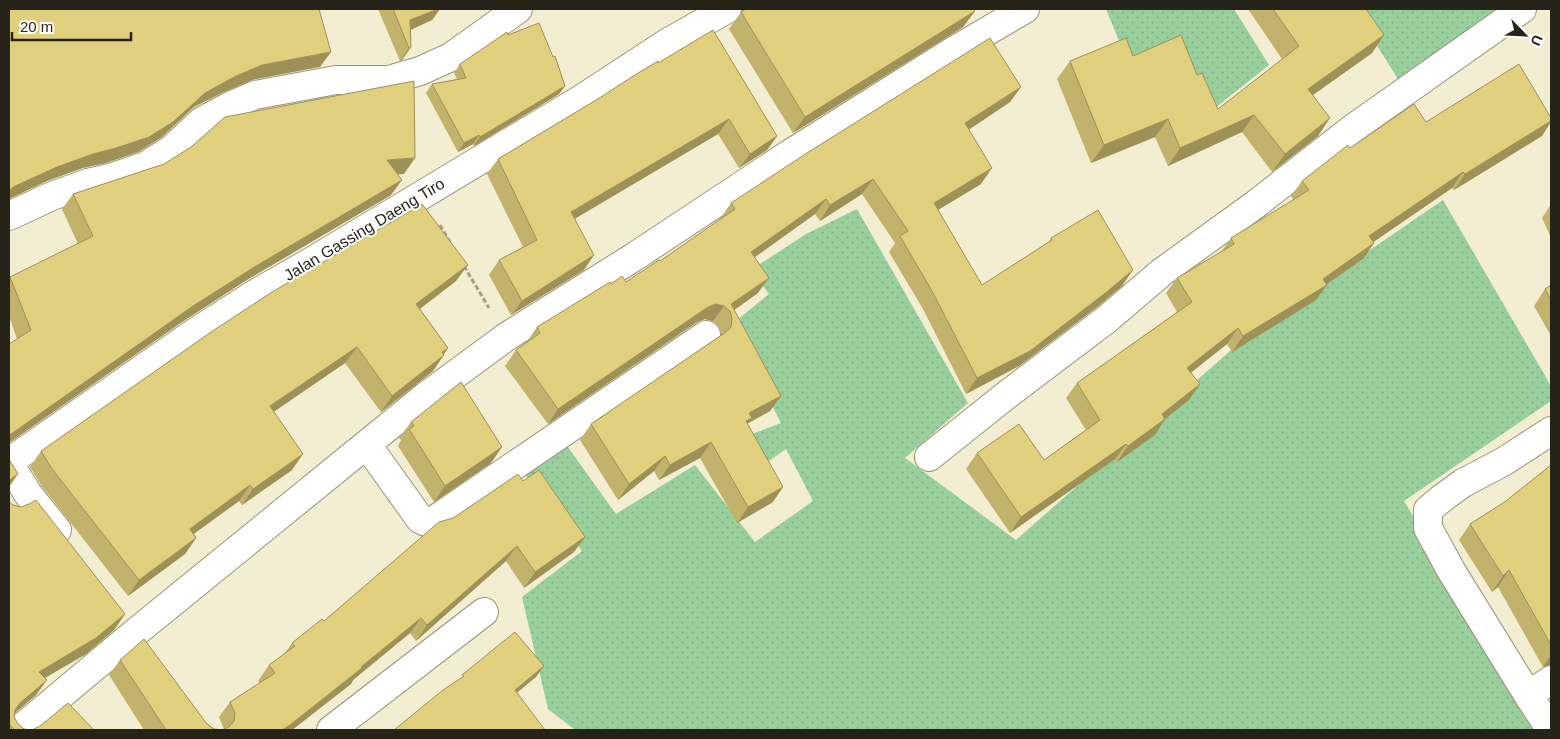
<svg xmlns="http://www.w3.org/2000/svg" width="1560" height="739" viewBox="0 0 1560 739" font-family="Helvetica,sans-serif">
<defs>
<pattern id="grass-dots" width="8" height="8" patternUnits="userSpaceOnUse" patternTransform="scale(1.25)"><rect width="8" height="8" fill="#99cf9c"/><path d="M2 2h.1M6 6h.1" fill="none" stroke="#84b286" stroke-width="1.8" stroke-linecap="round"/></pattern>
</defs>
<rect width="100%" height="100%" fill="#f3eed2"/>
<path fill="url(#grass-dots)" d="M1106,9H1234L1269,65L1210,112L1127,60Z
M1354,9H1493L1495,13L1398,79Z
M1443,200L1551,386V401L1404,501L1545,730H575L548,709L522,597L582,551L521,469L565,443L616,514L695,465L755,542L813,501L786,449L766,463L752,434L781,423L731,325L769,294L751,270L806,234L857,209L968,403L905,458L1016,540L1256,328Z"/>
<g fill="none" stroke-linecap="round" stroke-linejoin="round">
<defs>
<path id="minor" d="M9,216L52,196L88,183L110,178L145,166L172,149L202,121L230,106L255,95L336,80H389L420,71L451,57L518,9
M1551,431L1503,462L1463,483L1441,499L1428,510V528L1452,572L1528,695L1551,730
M367,445L420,519L426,522L433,521L706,335
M929,457L1004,397L1107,319L1162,272L1256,204L1352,129L1522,9
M9,462L191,335L253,295L314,260L583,98L667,43L727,9
M9,463L28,494L57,530
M1528,695L1551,680
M19,730L136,632L426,396L506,337L634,257L788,155L950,53L1025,9
M331,730L484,612"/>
</defs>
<use href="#minor" stroke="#99947b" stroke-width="30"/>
<path stroke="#a39f89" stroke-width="3" stroke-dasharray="5 2.5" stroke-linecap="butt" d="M440,225L451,244
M464,266L489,308"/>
<use href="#minor" stroke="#fff" stroke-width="28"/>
</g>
<path fill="#c1b26c" d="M378,9H440L432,20L411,30V47L402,60L400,61Z
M742,9H973L975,11L963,27L793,133L729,29L742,11Z
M1248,9H1366L1384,35L1372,53L1313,95L1318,136L1272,172L1242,132L1168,166L1155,137L1091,163L1057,79L1070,61L1133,56L1197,75L1218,109L1282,59Z
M508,35L565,86L559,94L474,146L473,144L458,152L426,93L432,84L457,79L454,73L460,64Z
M658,63L777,136L767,150L739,168L718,134L575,218L584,270L511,315L489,275L499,260L523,247L487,174L498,159Z
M1021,87L1010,102L969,129L981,184L938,210L982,285L1048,243L1051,238L1122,286L1097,307L1019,366L966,394L923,309L889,252L895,243L862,194L820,221L815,214L755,257L758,293L734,310L781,396L770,411L747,424L773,502L737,523L700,458L659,480L654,471L618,500L580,440L591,424L721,335L719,327L713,321L705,319L697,322L548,424L505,366L516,350L526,343L537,327L611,284L626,282L660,261L720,219L731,203Z
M1551,118V122L1542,136L1454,190L1452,188L1373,242L1374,243L1363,259L1327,284L1316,300L1232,352L1227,344L1191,373L1200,384L1189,400L1165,419L1155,435L1117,462L1115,459L1010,533L966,469L977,453L1044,460L1086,430L1066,398L1077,383L1177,312L1166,293L1177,278L1221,252L1231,238L1294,200L1291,196L1302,181L1350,148L1426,122Z
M398,174L391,195L245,281L182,322L17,339L9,316V279L10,277L78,244L62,209L73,194L404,174Z
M1551,204V238L1542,218Z
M456,281L420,309L448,348L433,371L381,412L345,363L274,411L292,470L242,505L239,501L194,534L196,538L185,554L128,596L41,485L30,467L41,451Z
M1551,285V336L1534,306L1545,289Z
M411,422L491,463L434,502L398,446L401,440L399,438Z
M1551,465V665L1543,667L1498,587L1492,592L1459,540L1470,524L1506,501Z
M523,481L574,552L524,588L506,561L416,641L410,633L353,680L351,684L292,730H144L109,675L120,660L214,729L222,730L224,729L219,717L230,702L260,683L258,681L269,665L285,653L292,643L324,621L453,518Z
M9,502L125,614L114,630L86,654L45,678L36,695L15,713L14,717L18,724L24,729L32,730H94H9Z"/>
<path fill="#9d9158" d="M438,9H440L432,20L403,33L410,20Z
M975,11L963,27L793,133L805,117Z
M1384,35L1372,53L1296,107L1308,89Z
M411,47L402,60L400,61L409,48Z
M331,52L320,67L252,80L224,92L194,107L162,137L138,152L106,163L83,168L47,181L9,199V191L13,187L205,93L234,77L262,65Z
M565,86L559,94L474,146L480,137Z
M1021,87L1010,102L955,139L965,123Z
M1254,115L1242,132L1168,166L1180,148Z
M1330,118L1318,136L1272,172L1285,154Z
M729,119L718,134L561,227L571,212Z
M1168,119L1155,137L1091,163L1104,145Z
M1551,121L1542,136L1454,190L1465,174Z
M479,135L473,144L458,152L464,143Z
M777,136L767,150L739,168L750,154Z
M415,158L404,174L376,175L387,160Z
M992,168L981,184L923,219L934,203Z
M1463,172L1452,188L1359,252L1369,236Z
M873,179L862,194L820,221L830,205Z
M402,180L391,195L245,281L182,322L9,443V436L11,434L193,306L256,266Z
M826,199L815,214L741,267L751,252Z
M1374,243L1363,259L1324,286L1327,285L1316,300L1232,352L1243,336Z
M594,255L584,270L511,315L522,301Z
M468,265L456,281L405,320L416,304Z
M1133,270L1122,286L1097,307L1019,366L966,394L977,378Z
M769,278L758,293L730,313L731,304Z
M716,304L724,306L713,321L705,319L697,322L548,424L558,409L708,307Z
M1238,328L1227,344L1176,384L1187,368Z
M357,347L345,363L259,422L270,406Z
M448,348L441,358L444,355L433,371L381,412L392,396Z
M1200,384L1189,400L1156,426L1165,419L1155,435L1117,462L1128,446L1162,414Z
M781,396L770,411L741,427L749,413Z
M711,442L700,458L659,480L670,465Z
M1126,444L1115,459L1010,533L1021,517Z
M502,447L491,463L434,502L445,486Z
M303,454L292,470L242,505L253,489Z
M665,456L654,471L618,500L629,484Z
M18,474L9,487V481L11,479Z
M250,485L239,501L178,545L190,529Z
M783,487L773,502L737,523L748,507Z
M585,537L574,552L524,588L535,572Z
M196,538L185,554L128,596L139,580Z
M517,546L506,561L416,641L427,625Z
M1509,570L1498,587L1492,592L1503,576Z
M125,614L114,630L86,654L29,687L39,672Z
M421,618L410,633L353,680L351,684L292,730H282L361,667Z
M1551,655V665L1543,667Z
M544,666L536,677L507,701L515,690Z
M47,680L36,695L9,718L20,703Z"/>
<path fill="#e0cf7d" stroke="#9d9158" d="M9,9H319L331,52L262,65L234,77L205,93L173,122L149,137L116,148L93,154L57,167L13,187L9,191Z
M393,9H438L410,20L411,47L409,48Z
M746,9H973L975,11L805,117L741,12Z
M1273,9H1366L1384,35L1308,89L1330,118L1285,154L1254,115L1180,148L1168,119L1104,145L1070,61L1126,38L1133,56L1181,35L1197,75L1202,73L1218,109L1299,46Z
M539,23L553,57L555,56L565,86L480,137L479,135L464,143L432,84L466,78L460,64L507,32L508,35Z
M713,30L777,136L750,154L729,119L571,212L594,255L522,301L499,260L537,240L498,159L601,97L638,73L658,61V63Z
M990,38L1021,87L965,123L992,168L934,203L982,285L1052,240L1051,238L1098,210L1133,270L1108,291L1030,351L977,378L933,293L900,236L908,231L873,179L830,205L826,199L751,252L769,278L731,304L781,396L749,413L752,418L746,421L783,487L748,507L711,442L670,465L665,456L629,484L591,424L726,332L731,327L732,319L730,311L724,306L716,304L708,307L558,409L516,350L540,333L537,327L610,282L611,284L622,276L626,282L659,260L660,261L735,209L731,203L807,153Z
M1519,64L1551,118V121L1465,174L1463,172L1369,236L1374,243L1323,279L1327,285L1243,336L1238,328L1187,368L1200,384L1162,414L1165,419L1128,446L1126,444L1021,517L977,453L1019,424L1044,460L1100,420L1077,383L1192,302L1177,278L1234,244L1231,238L1309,190L1302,181L1348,145L1350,148L1414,104L1426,122Z
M414,81L415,158L387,160L402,180L256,266L193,306L11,434L9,436V344L31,330L10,277L93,236L73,194L164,164L191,147L225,117Z
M422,204L468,265L416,304L448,348L442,352L444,355L392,396L357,347L270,406L303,454L253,489L250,485L190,529L196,538L139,580L52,469L41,451L211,332L272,292Z
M1551,285V300L1545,289Z
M461,382L502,447L445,486L409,429L414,426L411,422Z
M9,459L18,474L11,479L9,481Z
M1551,465V645L1509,570L1503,576L1470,524L1506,501Z
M539,470L585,537L535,572L517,546L427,625L421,618L361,667L362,668L290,725L282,730H166L120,660L144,639L207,724L214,729L222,730L229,727L234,721L235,713L230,702L275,673L269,665L295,646L292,643L322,619L324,621L439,522L453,518L518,474L523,481Z
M36,500L125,614L96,638L39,672L47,680L20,703L15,710L14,717L18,724L24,729L32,730L40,726L68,703L94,730H15L9,724V502L13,505L21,507L29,504Z
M515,632L544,666L515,690L545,730H394L443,690L464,676L462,675Z"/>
<g text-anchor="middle" stroke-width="4" stroke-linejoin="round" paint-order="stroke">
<g font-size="16" fill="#262419" stroke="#fff">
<text transform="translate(364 229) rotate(-31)" y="6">Jalan Gassing Daeng Tiro</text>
</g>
</g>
<rect width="1560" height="739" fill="none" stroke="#262419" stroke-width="20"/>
<g transform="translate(1525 35) rotate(114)" stroke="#ffffff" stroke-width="4" paint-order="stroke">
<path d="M0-4L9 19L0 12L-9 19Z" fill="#262419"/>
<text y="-8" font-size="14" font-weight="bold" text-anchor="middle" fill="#262419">U</text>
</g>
<path d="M12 32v8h119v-8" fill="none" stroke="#262419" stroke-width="2.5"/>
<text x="20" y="32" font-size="15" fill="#262419" stroke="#ffffff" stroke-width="4" paint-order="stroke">20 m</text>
</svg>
